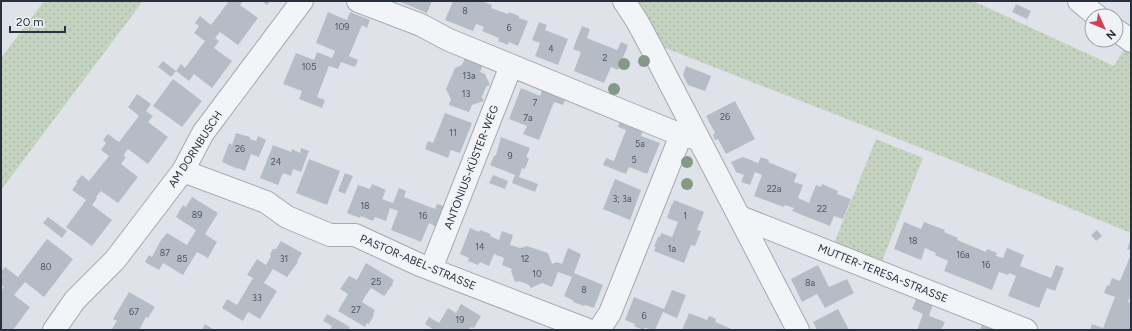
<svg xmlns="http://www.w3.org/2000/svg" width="1132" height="331" viewBox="0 0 1132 331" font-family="Figtree,sans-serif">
<defs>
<pattern id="grass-dots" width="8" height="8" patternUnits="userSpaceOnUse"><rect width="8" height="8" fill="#c4d3c0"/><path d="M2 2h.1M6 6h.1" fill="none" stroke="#a8b5a6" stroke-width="1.8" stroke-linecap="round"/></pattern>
</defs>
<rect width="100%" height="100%" fill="#dfe3e9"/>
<path fill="url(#grass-dots)" d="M44,1H143L1,190V58Z
M637,1H973L1114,66L1125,47L1131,52V233L944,157L660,46Z
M876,139L923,158L882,261L834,243Z"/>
<path fill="#b6bcc6" d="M229,1H243L240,5L258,18L238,45L220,32L215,38L219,41L214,48L232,61L212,88L194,74L189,81L176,71L181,64L185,68L205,41L194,33L199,26L195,23L200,16L211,25Z
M262,1H270L267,5Z
M398,1H432L427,13Z
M453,1H481L492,5L491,8L508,14L509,12L519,16V18L528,21L518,46L509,42L508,45L498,41L499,38L482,31L484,27L476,24L473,31L445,20Z
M1016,4L1031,11L1027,19L1012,12Z
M328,12L347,20L350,12L370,20L367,28L362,25L349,56L358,60L355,67L341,62L338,69L329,66L317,97L325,100L322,108L299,99L302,91L283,84L296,53L314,60L317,52L332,58L335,51L316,43Z
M539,22L547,25L545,30L568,39L558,65L535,56L540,43L532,40Z
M582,26L590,29L587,38L617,50L621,42L628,45L618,70L611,67L604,83L574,71L581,52L573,49Z
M465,58L483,65L480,72L485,74L490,85L486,87L482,97L484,101L472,105L469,112L449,105L451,99L446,89L455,68L462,65Z
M163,61L176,71L171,77L158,67Z
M686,66L711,76L705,91L688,85L683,75Z
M173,79L202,101L182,127L153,106Z
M521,88L540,96L543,88L566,97L563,105L554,102L539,140L523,134L527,126L509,119Z
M137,94L151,104L146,111L153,116L148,122L168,137L148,164L128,149L123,156L126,157L121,164L138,177L118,203L101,191L96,197L97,198L92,205L112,220L92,246L66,227L86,200L72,190L77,183L76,182L82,175L89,181L109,156L101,150L106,143L103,140L108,134L119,142L139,116L128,107Z
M735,101L755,139L726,154L718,139L715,140L713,135L715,133L706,116Z
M445,113L472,123L460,153L451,150L448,158L425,149L428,141L433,143Z
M621,119L644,128L641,136L660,143L647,174L629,167L626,174L603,165L606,158L614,161L626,130L618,127Z
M236,133L250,137V139L256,141L258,136L266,140L259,157L251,154L245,171L238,168V169L222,162L229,143L232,145Z
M501,137L530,148L526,157L529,158L525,169L522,168L519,177L538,184L535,192L512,183L515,175L490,165L494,156L496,155Z
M273,145L291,152L292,149L300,153L301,148L309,151L301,172L293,169L291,176L283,173L278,185L260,178Z
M743,157L758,163L761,157L769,160L768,162L797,174L794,182L803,185L798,198L809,203L816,185L821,187L822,184L838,191L837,194L851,199L843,219L834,216L830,226L792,211L794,208L785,205L784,207L754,196L762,175L755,172L750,185L741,182L744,175L736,172L731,162Z
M309,159L340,171L327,205L296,193Z
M345,173L353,176L345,194L338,191Z
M493,175L508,181L505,189L489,183Z
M615,179L641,190L630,220L603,209Z
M372,184L386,190L382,199L393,203L399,188L406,191L404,197L435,209L437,204L444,206L437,227L429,223L421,242L391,230L398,211L390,208L386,221L375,217L373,221L361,216L360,218L347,213L358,185L370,189Z
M192,197L218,213L205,234L217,242L208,258L197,252L183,275L163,263L159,270L145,262L149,255L152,257L161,240L167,233L187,245L196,230L176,217L183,205L186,207Z
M674,200L704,212L697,230L701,231L695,246L691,245L684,263L654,251L656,247H654L658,237H660L661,233L672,237L678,222L667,218L672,203L673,204Z
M48,217L67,231L62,238L43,223Z
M904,222L921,229L924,222L945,230L944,232L958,238L957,240L986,252L987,249L997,253L996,256L1003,258L1007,248L1024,255L1020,266L1051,278L1056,265L1064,268L1055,291L1047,288L1039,308L1008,296L1016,276L1009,273L1008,275L999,272L992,290L944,271L948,261L935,255L936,253L925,248L921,260L894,249Z
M470,228L479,232L480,230L491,234L490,236L499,240L502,231L513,235L510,245L520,248L527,246L548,253L552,264L557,262L562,264L568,248L581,254L574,273L603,285L594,308L585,305L584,306L573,302L574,301L564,296L572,277L558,272L552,287L542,283L531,288L529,285L519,281L515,282L511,271L512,269L502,265L504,258L494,254L489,266L480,262L478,265L468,261L469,258L460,254Z
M1097,230L1102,236L1096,241L1091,235Z
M47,239L73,259L44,297L25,282L14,295L30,307L13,330H1V291L4,287L1,285V279L3,276L1,275V272L5,267L18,277Z
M1131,239V250L1127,249Z
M281,241L302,253L297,261L298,262L287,277L273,269L264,283L277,291L260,319L248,312L243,321L222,308L227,299L237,305L253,278L247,275L257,259L266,265L271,256L270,254L273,249H276Z
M1131,254V294L1128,302L1131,303V330H1090L1092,324L1103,328L1115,297L1104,293L1107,285L1109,286L1112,278L1120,281Z
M366,263L394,280L392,284H393L384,296L371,288L366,295L362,302L375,310L373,314L374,315L369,324L367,323L365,327L338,311L348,294L340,289L345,282L349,276L357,280Z
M818,265L829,287L847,279L854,293L825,308L817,294L802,302L791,279Z
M672,290L686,295L677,318L663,312L655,330L645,328L643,330L634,326L635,324L625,320L634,297L664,309Z
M129,292L155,307L148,318L146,317L139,330H111L117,321L113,319Z
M918,294L934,301L929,316L945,322L941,330H917L923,314L912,309Z
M461,304L481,316L474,328L471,327L469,330H434L425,324L429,317L439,323L448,308L456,313Z
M838,309L849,330H817L813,322Z
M689,313L707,320L709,316L716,319L715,322L734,330H682Z
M327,314L350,327L348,330H330L332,326L323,321Z
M983,322L1003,330H980Z
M205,324L214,330H202Z"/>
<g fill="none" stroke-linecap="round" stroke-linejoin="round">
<defs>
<path id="minor" d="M358,1L421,25L449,40L681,135L699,139
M624,1L637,21L651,47L798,330
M1079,1L1097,16
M1116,30L1131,41
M183,171L266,202L287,217L330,235H355L420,265L588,330
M740,217L1026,330
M431,269L511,66
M54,330L75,300L115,260L183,171L203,133L302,1
M599,330L610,313L681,135"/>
</defs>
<use href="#minor" stroke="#a4aab3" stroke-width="24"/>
<use href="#minor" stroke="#f2f4f7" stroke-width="22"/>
</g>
<g fill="#859986">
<circle cx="644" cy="61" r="6"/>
<circle cx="624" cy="64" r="6"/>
<circle cx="614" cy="89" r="6"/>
<circle cx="687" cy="162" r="6"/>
<circle cx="687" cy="184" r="6"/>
</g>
<g text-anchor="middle" stroke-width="3" stroke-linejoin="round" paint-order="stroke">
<g font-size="9" fill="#4c5362">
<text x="465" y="14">8</text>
<text x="342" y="30">109</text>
<text x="509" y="31">6</text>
<text x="551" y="52">4</text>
<text x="605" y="61">2</text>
<text x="309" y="70">105</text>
<text x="469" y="79">13a</text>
<text x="466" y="97">13</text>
<text x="535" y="106">7</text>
<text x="725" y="120">26</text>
<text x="528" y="121">7a</text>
<text x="453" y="136">11</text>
<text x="640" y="147">5a</text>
<text x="240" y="152">26</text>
<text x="510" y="159">9</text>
<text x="634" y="163">5</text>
<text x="276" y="165">24</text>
<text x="774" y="192">22a</text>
<text x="622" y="202">3; 3a</text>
<text x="365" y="209">18</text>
<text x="822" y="212">22</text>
<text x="197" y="218">89</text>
<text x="423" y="219">16</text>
<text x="685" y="219">1</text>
<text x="913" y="244">18</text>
<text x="480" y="250">14</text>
<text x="672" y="252">1a</text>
<text x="165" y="256">87</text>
<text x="963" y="258">16a</text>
<text x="182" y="262">85</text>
<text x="284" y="262">31</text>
<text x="525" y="262">12</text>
<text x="986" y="268">16</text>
<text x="46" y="270">80</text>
<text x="537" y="277">10</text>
<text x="376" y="285">25</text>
<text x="810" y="286">8a</text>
<text x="584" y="293">8</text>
<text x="257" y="301">33</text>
<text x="356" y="313">27</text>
<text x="134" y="315">67</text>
<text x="644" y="319">6</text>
<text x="460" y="323">19</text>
</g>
<g font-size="11" fill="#283040" stroke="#eff2f6">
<text transform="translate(195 149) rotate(-57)" y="4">AM DORNBUSCH</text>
<text transform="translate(471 167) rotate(-69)" y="4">ANTONIUS-KÜSTER-WEG</text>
<text transform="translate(418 262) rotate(23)" y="4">PASTOR-ABEL-STRASSE</text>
<text transform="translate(883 273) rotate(22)" y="4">MUTTER-TERESA-STRASSE</text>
</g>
</g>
<rect width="1132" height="331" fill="none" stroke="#283040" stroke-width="4"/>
<g transform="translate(1104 28) rotate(134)"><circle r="19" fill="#eff2f6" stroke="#9fa4ad"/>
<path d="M0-3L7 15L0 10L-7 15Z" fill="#d14153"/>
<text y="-6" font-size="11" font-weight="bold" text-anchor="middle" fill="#283040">N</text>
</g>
<path d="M10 26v6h55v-6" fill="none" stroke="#283040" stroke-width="2"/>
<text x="16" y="26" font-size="12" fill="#283040" stroke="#eff2f6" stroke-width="3" paint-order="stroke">20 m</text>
</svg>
